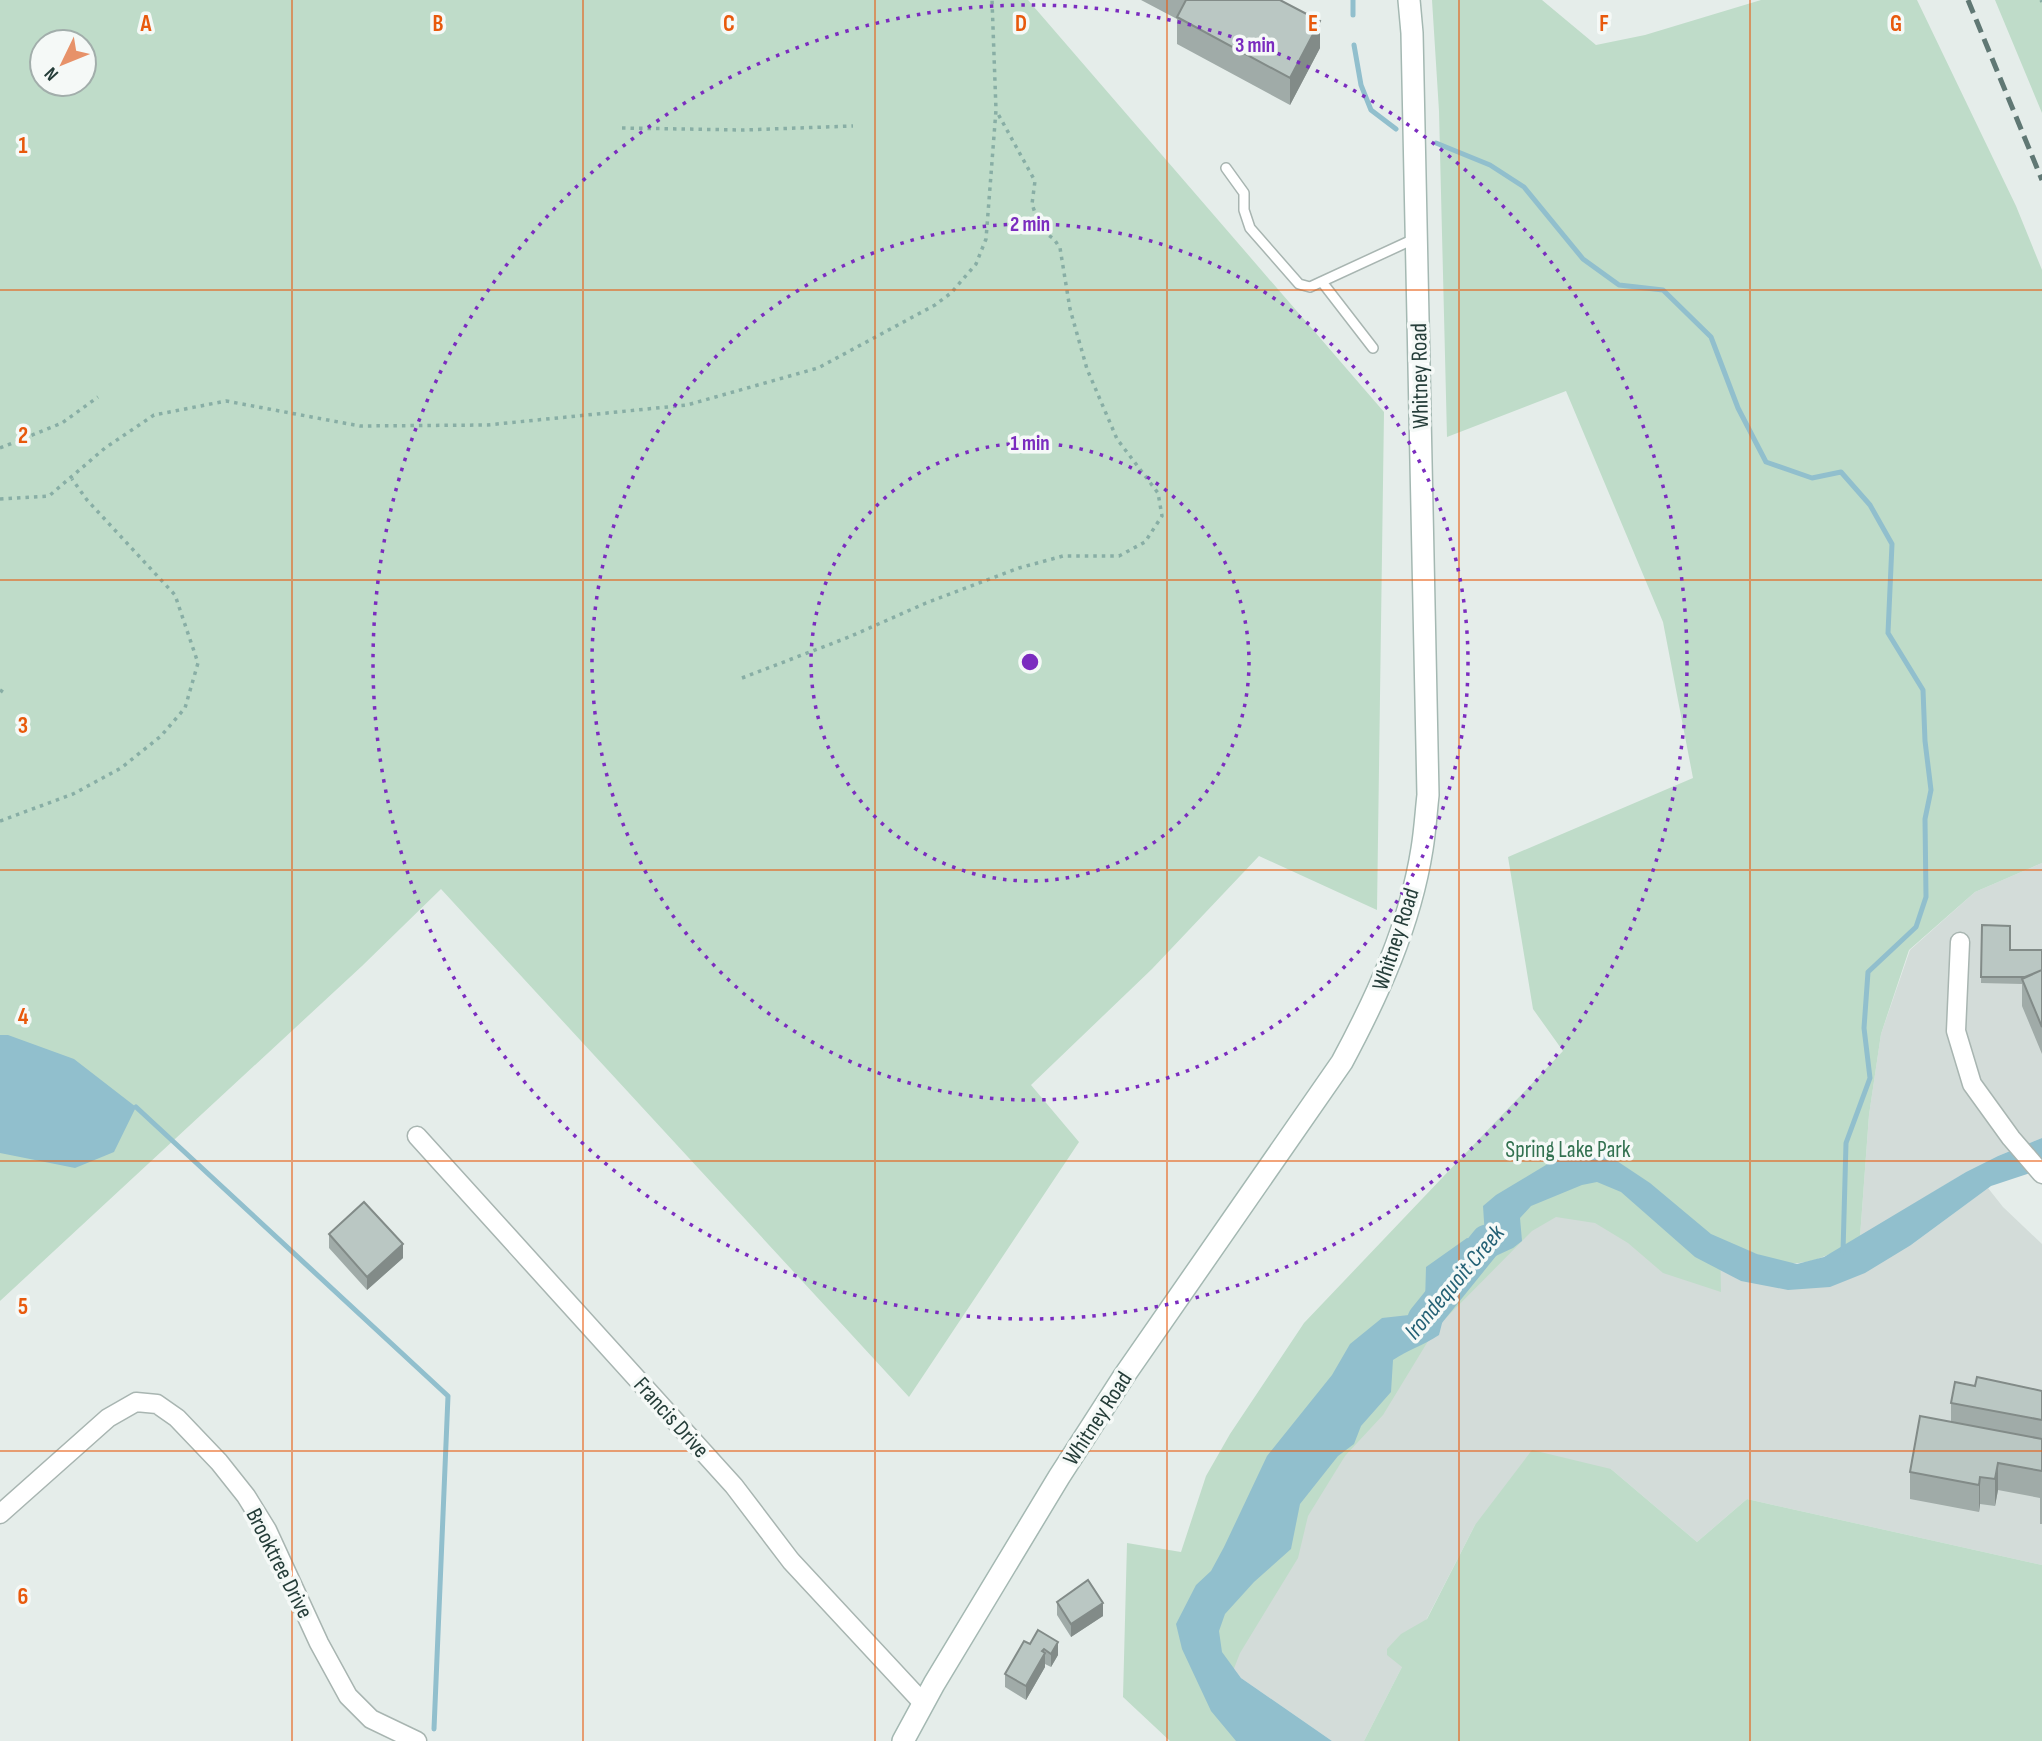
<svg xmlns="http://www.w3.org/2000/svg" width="2042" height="1741" viewBox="0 0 2042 1741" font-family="'Sofia Sans Condensed',sans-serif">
<rect width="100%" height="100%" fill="#e5edea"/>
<path fill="#d3dcd9" d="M2042,863V1138L1998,1156L1966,1172L1860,1237L1869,1115L1881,1034L1910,950L1975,892Z
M1582,1185L1741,1281L1911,1245L1988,1188L2003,1207L2042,1244V1565L1747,1499L1697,1542L1611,1469L1475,1525L1364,1741H1332L1241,1678L1222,1652L1296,1521L1449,1302L1520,1218Z"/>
<path fill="#bfdcc9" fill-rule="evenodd" d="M0,0H1028L1384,412L1377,910L1259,856L1152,969L1031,1085L1079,1142L909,1397L441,889L362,966L0,1301ZM42,42H84V84H42Z
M1432,0H1542L1596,45L1645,35L1761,0H1917L2016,206L2042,270V863L1975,892L1909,950L1881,1034L1869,1115L1860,1237C1841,1248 1822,1261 1799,1263C1780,1266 1739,1247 1720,1239L1721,1292L1663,1273L1628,1243L1595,1223L1556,1217L1532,1231L1436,1328L1383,1415L1345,1456L1308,1516L1298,1558L1240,1653L1233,1671L1284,1741H1170L1123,1697L1127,1543L1181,1552L1206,1476L1230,1434L1304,1323L1563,1051L1533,1009L1508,857L1693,778L1663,622L1566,391L1447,437L1439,111Z
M1995,0H2042V113Z
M1532,1450L1611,1469L1697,1542L1747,1499L2042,1565V1741H1364L1402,1667L1387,1655V1649L1401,1634L1427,1619L1475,1525Z"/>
<path fill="#91bfcd" d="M0,1035H8L74,1059L136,1107L114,1152L75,1168L0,1153Z
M2042,1138V1169L1991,1186L1911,1245L1865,1273L1830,1287L1788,1290L1741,1281L1695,1257L1621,1192L1597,1182L1582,1185L1531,1206L1520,1218L1522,1241L1513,1248L1487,1260L1453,1280L1439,1335C1424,1345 1408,1350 1393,1360L1391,1392L1361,1426L1354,1444L1338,1456L1300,1504L1291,1549L1254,1582L1225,1614L1219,1631L1222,1652L1241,1678L1332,1741H1236L1211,1711L1182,1649L1176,1624L1196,1585L1211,1571L1224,1547L1267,1456L1332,1375L1350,1344L1382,1318L1418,1314L1425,1303L1426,1267L1467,1238L1480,1241L1485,1237L1483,1206L1496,1195L1579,1145L1596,1147L1650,1183L1711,1234L1757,1254L1797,1264L1824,1257L1966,1172L1998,1156Z"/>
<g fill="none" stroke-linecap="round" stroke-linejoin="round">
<path stroke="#91bfcd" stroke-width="5" d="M1353,0V15
M1354,45L1361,85L1371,110L1396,129
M1436,143L1490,165L1524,187L1583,259L1619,285L1663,290L1711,337L1738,408L1766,462L1812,478L1841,472L1870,505L1892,544L1888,633L1923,690L1925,741L1931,790L1925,819L1926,897L1916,927L1868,972L1864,1028L1870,1078L1846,1143L1843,1252
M136,1107L448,1396L434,1729"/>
<path stroke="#91bfcd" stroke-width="33" d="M1424,1319L1487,1241"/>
<defs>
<path id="service" d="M1226,168L1244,193V210L1250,228L1299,284L1310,287L1414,239
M1322,282L1373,348"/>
<path id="minor" d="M1960,942L1956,1031L1972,1084L2011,1138L2042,1174
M417,1136L734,1486L791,1561L923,1703
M0,1514L108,1418L136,1402L157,1404L177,1418L219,1462L246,1496L267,1530L319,1643L348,1696L371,1719L417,1741"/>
<path id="secondary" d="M903,1741L934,1684L1059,1477L1124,1376L1342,1062C1378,995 1410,925 1422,849C1425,831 1426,813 1428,795L1412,33L1409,0"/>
</defs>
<use href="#service" stroke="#a8b5b1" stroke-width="12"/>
<use href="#minor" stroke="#a8b5b1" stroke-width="21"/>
<use href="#secondary" stroke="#a4b8b2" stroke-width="24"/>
<path stroke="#88aea5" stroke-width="3.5" stroke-dasharray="3.5 5" stroke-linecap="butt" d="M2041,0L2042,2
M622,128L743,130L853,126
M0,448L62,423L98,397
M0,499L49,496L105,448L154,415L226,401L360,426L487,425L687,405L818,368L935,305L951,293L976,264L986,239L996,110L992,0
M742,678L849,637L926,603L1019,568L1063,556H1119L1145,542L1162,516L1158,493L1117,439L1087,369L1070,309L1060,248L1054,239L1041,230L1032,204L1035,181L997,112
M0,690L3,692
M0,821L73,794L121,768L161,736L185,708L198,663L175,595L87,500L72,479"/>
<use href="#service" stroke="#fff" stroke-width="9"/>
<use href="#minor" stroke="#fff" stroke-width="18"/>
<use href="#secondary" stroke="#fff" stroke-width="21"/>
<path stroke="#607874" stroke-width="5" stroke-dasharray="14 7" stroke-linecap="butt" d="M1968,0L2042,180"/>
</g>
<path fill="#a0aba8" d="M1141,0H1280L1320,48L1290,105L1177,44V19Z
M1982,925L2010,950H2042V1054L2022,1006V984L1981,983Z
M329,1234L403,1258L367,1290L329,1248Z
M1975,1386L2042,1391V1524H2040V1498L1998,1490L1995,1506L1980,1504L1979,1512L1910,1499V1472L1951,1421V1403Z
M1057,1602L1103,1616L1071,1637L1057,1615Z
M1030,1644L1058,1655L1051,1667L1045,1664V1667L1026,1700L1005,1687V1674Z"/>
<path fill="#828b88" d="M1320,21V48L1290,105V78Z
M403,1244V1258L367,1290V1277Z
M1998,1463V1490L1995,1506V1479Z
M1980,1477V1504L1979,1512V1485Z
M1103,1603V1616L1071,1637V1624Z
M1058,1642V1655L1051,1667V1654Z
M1044,1649V1656L1045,1653V1667L1026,1700V1686Z"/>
<path fill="#bac7c3" stroke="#828b88" stroke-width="2" d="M1186,0H1280L1320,21L1290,78L1177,17Z
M1982,925L2010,926V950H2042V970L2025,977H1981Z
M2042,970V1027L2022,979Z
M364,1202L403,1244L367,1277L329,1234Z
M1977,1377L2042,1391V1420L1951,1403L1955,1382L1975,1386Z
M1920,1416L2042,1439V1471L1998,1463L1995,1479L1980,1477L1979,1485L1910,1472Z
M1088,1580L1103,1603L1071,1624L1057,1602Z
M1038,1630L1058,1642L1051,1654L1044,1649L1042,1651L1045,1653L1026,1686L1005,1674L1024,1641L1030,1644Z"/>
<path fill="none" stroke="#e8590c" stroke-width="2" stroke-opacity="0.55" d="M292,0V1741M583,0V1741M875,0V1741M1167,0V1741M1459,0V1741M1750,0V1741M0,290H2042M0,580H2042M0,870H2042M0,1161H2042M0,1451H2042"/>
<g fill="none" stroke="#7b2cbf" stroke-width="3.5" stroke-dasharray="3.5 7">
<circle cx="1030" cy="662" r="219"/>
<circle cx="1030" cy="662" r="438"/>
<circle cx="1030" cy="662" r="657"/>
</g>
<g text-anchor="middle" stroke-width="7" stroke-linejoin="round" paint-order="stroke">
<g font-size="23" fill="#253d39" stroke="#f5f9f7">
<text transform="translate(1419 376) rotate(-91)" y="8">Whitney Road</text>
<text transform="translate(1395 939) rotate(-72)" y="8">Whitney Road</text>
<text transform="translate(672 1417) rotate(48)" y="8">Francis Drive</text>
<text transform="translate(1097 1418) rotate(-57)" y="8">Whitney Road</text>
<text transform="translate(280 1563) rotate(63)" y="8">Brooktree Drive</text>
</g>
<g font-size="23" fill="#327150" stroke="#f5f9f7">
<text x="1568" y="1157">Spring Lake Park</text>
</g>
<g font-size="24" font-style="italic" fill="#246175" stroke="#f5f9f7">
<text transform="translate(1454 1282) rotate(-50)" y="8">Irondequoit Creek</text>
</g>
</g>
<g font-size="23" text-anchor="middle" font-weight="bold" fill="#e8590c" stroke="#f5f9f7" stroke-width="7" stroke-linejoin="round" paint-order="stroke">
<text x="146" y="31">A</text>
<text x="438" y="31">B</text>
<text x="729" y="31">C</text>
<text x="1021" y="31">D</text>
<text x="1313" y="31">E</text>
<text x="1604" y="31">F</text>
<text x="1896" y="31">G</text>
<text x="23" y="153">1</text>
<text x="23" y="443">2</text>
<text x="23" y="733">3</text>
<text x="23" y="1024">4</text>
<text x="23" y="1314">5</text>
<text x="23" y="1604">6</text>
</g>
<circle cx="1030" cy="662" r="10" fill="#7b2cbf" stroke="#f5f9f7" stroke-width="3.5"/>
<g font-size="21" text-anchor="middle" font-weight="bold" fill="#7b2cbf" stroke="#f5f9f7" stroke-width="7" stroke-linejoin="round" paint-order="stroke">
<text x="1255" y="52">3 min</text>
<text x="1030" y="231">2 min</text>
<text x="1030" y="450">1 min</text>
</g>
<g transform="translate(63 63) rotate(227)"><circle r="33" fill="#f5f9f7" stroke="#a2aeab" stroke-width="2"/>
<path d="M0-5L12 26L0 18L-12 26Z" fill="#e79269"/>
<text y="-10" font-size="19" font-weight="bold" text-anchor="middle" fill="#253d39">N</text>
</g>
</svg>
